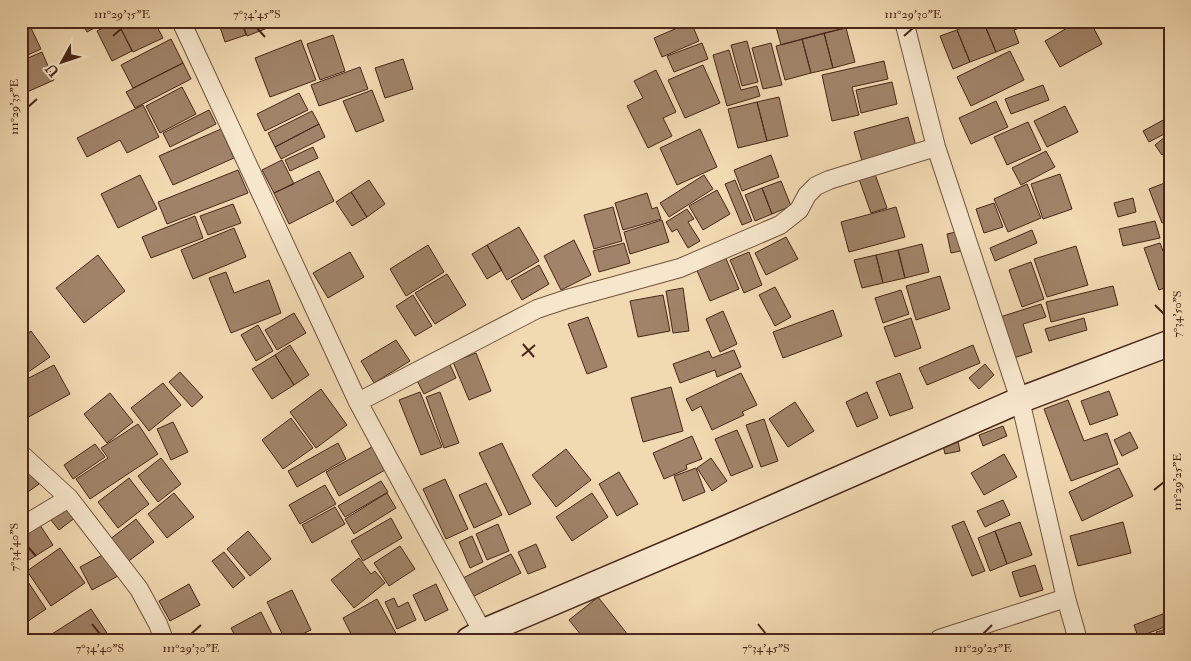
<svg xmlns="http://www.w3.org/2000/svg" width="1191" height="661" viewBox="0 0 1191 661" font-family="'IM FELL Double Pica',serif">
<rect width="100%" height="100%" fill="#f1d9b1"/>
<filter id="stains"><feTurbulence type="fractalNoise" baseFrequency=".004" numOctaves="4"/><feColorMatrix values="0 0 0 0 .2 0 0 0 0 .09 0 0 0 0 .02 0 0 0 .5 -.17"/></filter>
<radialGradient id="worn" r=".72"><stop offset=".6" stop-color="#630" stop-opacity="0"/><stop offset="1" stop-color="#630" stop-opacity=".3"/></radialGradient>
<path fill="#a08368" stroke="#492619" d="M81,21H107L87,32Z
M116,21H117L132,51L112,61L97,31Z
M117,21H154L163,38L133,52Z
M218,21H241L246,35L225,42Z
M242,21H268L270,27L247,36Z
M271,21H290L272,26Z
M800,21H871L781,45L776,27Z
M978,21H983L996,52L970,62L957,30Z
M983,21H1026L1027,25L1014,30L1019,43L996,52Z
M1058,21H1076L1061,28Z
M1079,21H1090L1102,44L1060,67L1045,41Z
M691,22L699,41L662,57L654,38Z
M31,28L41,49L21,58V32Z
M846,28L855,62L833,68L824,33Z
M957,30L970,62L953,69L940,36Z
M824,33L833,68L811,73L802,39Z
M333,35L345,71L320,80L307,44Z
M171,39L183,63L133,88L121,65Z
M802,39L811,73L785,80L776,46Z
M301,40L316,80L270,97L255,58Z
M747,41L758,82L742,86L731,45Z
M702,43L708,59L674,72L667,56Z
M771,43L782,85L763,89L752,48Z
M729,50L741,90L757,86L760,96L727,106L713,55Z
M1010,51L1024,80L971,106L957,77Z
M42,52L54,80L27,92L21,77V61Z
M403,59L413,89L385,98L375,68Z
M884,61L888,79L852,87L859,115L832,121L822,75Z
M183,63L191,79L135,108L126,92Z
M703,65L720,103L685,118L668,80Z
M360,67L368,89L319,106L311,85Z
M656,70L676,112L663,118L672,136L648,148L627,106L643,98L634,81Z
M892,82L897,104L861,113L856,90Z
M1043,85L1049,100L1011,114L1005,99Z
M182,87L196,114L160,133L146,106Z
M372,90L384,121L356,132L343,101Z
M299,93L308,110L265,131L257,114Z
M779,97L788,136L767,141L757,102Z
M996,101L1008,127L971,144L959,118Z
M757,102L767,141L738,148L728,109Z
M143,105L159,137L127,153L120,140L87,157L77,138Z
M1065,106L1078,132L1047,147L1034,121Z
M209,110L216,124L170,147L163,133Z
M312,111L319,124L275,147L268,133Z
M908,117L916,146L862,161L854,132Z
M1167,118L1170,124V131L1149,142L1143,131Z
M1028,122L1041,150L1007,165L994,137Z
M319,124L325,137L281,159L275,147Z
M221,129L234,158L173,185L159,156Z
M700,129L717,167L677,185L660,148Z
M1170,133V150L1162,155L1155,145Z
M313,147L318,158L290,171L285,160Z
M1046,151L1055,167L1021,185L1012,168Z
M771,155L779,177L742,191L734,170Z
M282,160L294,184L274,193L262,170Z
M238,170L248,193L167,224L158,202Z
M319,171L334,201L289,224L274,193Z
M875,174L887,208L871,213L859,179Z
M1060,174L1072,209L1043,219L1031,184Z
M140,175L157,209L118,228L101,194Z
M704,175L713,189L669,217L660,203Z
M369,180L385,204L367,217L351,192Z
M735,180L752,221L742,225L725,184Z
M781,181L791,206L772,214L762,188Z
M1170,181V219L1162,223L1149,189Z
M1027,184L1041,218L1008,232L994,199Z
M762,188L772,214L755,221L745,195Z
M717,190L730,214L703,230L689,206Z
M351,192L367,217L352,226L336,202Z
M647,193L652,209L657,207L661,219L623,230L615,203Z
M1133,198L1136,212L1118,217L1114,203Z
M994,203L1003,227L984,233L976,209Z
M233,204L241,223L208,235L200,216Z
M613,207L622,241L594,249L584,215Z
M896,207L905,237L849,252L841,222Z
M687,209L694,219L688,222L700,241L688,248L677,229L672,232L666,222Z
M195,216L203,238L151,258L142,237Z
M662,220L669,242L630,254L624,232Z
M1155,221L1160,238L1123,246L1119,229Z
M519,227L539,261L507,280L487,245Z
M234,228L246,257L193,279L181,250Z
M1032,230L1037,243L995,261L990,248Z
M956,232L961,251L951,253L947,234Z
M786,237L798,259L766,275L755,253Z
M574,240L591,275L561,290L544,256Z
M624,243L630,263L599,272L593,251Z
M1160,243L1170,269V286L1159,290L1144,248Z
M922,244L929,272L905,278L898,250Z
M428,245L444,272L406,296L390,269Z
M487,245L502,270L487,279L472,254Z
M1076,246L1088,285L1047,297L1034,259Z
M898,250L905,278L883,283L876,255Z
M350,252L364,277L328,298L313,273Z
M749,252L762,285L744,293L730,260Z
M724,254L739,289L710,301L695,266Z
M98,255L125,291L84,323L56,288Z
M876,255L883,283L862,288L854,260Z
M1031,262L1044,299L1022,307L1009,270Z
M539,265L549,284L522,300L511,281Z
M226,272L234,293L269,280L281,313L231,333L209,278Z
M447,274L466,305L435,324L415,293Z
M940,276L950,309L916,320L906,286Z
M1113,286L1118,305L1051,322L1046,302Z
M775,287L791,317L775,326L759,295Z
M683,288L689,331L673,333L666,291Z
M901,290L909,314L883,323L875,298Z
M413,295L432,326L415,336L396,306Z
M663,295L670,331L638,337L630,301Z
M1041,304L1046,317L1023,324L1032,352L1014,358L1000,317Z
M833,310L842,336L783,358L773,332Z
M723,311L737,344L720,352L706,319Z
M294,313L306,333L277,350L265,330Z
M588,317L607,367L587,374L568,324Z
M911,318L921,348L895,357L884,327Z
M1084,318L1087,330L1049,341L1045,329Z
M258,325L273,351L256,361L241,335Z
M31,331L50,357L21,377V338Z
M396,340L410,361L374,383L361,361Z
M290,345L309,375L294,385L275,355Z
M973,345L980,363L927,385L919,368Z
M734,350L741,367L717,377L715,370L680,383L673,364L709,351L712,358Z
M476,353L491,391L469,400L453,362Z
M275,355L294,385L272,399L252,369Z
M447,358L456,378L424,394L414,375Z
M985,364L994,375L979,389L969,378Z
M54,365L70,394L25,419L21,412V382Z
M180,372L203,397L192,407L169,382Z
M741,373L757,405L742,412L744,415L712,430L701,406L692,411L686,399Z
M900,373L913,408L890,416L876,382Z
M163,383L181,405L149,431L131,408Z
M671,387L683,431L643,442L631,398Z
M321,389L347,425L316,448L290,412Z
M1109,391L1118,415L1090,425L1081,401Z
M420,392L442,447L421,455L399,400Z
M440,392L459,443L444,448L426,397Z
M867,392L878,418L857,427L846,402Z
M110,393L133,422L107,443L84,414Z
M1068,400L1084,441L1107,433L1118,464L1071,481L1044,409Z
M795,402L814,431L788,447L769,419Z
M291,418L313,448L283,469L262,440Z
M764,419L778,461L761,467L746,425Z
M173,422L188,452L171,460L157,429Z
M138,424L158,454L90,499L76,479L108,458L101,448Z
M1003,426L1007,436L983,446L979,435Z
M737,430L753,467L731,476L715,439Z
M956,432L960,451L945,454L941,436Z
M1130,432L1138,448L1122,456L1114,440Z
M692,436L702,459L686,465L687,469L664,479L653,453Z
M338,443L346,459L297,487L288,471Z
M502,443L531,504L509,515L479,453Z
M95,444L105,457L73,479L64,465Z
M372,447L385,470L339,496L326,472Z
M566,449L591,480L556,507L532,475Z
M1004,454L1017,477L984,495L971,473Z
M161,458L181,484L158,502L138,476Z
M711,458L727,481L712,491L697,468Z
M21,461L39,484L21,497Z
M696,468L705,492L683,501L674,476Z
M1119,468L1133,496L1082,521L1069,492Z
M619,472L638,504L617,516L599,484Z
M129,478L149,504L118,528L98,502Z
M445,479L468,529L446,539L423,489Z
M381,481L388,492L345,517L338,506Z
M486,483L502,515L474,528L459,495Z
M325,485L336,504L300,524L289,505Z
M174,493L194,517L167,538L148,514Z
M387,493L396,508L354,534L345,519Z
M592,493L608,517L572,541L556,517Z
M1003,500L1010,515L985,527L977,511Z
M68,506L76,517L59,530L50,519Z
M335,507L345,524L312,543L302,525Z
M391,518L402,538L363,561L351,541Z
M136,519L154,542L126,563L109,540Z
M964,521L985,571L972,576L952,526Z
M38,522L53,545L21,565V534Z
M1020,522L1032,555L1007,564L995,531Z
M1123,522L1131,553L1078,566L1070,536Z
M498,524L509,551L487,560L476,534Z
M248,531L271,559L250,576L227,549Z
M995,531L1007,564L990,571L978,538Z
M472,536L483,562L470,568L459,542Z
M536,544L546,567L528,574L518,552Z
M400,546L415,569L389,586L374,563Z
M60,548L85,583L51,606L27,571Z
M224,552L245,578L233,588L212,561Z
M106,553L118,576L92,590L80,567Z
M511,554L521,573L466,600L457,581Z
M359,558L371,574L375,571L385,583L354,608L331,580Z
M1035,565L1043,590L1020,597L1012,572Z
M22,573L46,609L21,626V574Z
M189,584L200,605L170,621L159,601Z
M436,584L448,610L425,621L413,595Z
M292,590L311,630L289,640H285L267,602Z
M598,597L632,640H585L569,620Z
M394,598L398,607L408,602L416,620L397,629L385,602Z
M377,599L397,635L388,640H354L343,618Z
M91,609L109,636L103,640H56L52,634Z
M261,612L275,640H237L231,628Z
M1168,612L1170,625L1138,637L1134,625Z
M1170,628V640H1159L1156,632Z
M319,634L322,640H308Z"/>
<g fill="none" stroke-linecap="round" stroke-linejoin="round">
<defs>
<path id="street" d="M181,21L358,402L487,640
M904,21L936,147L1020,400L1066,598L1078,640
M358,402L537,309L567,299L680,268L780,225L799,210L807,195L816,186L829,180L936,147
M21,454L69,498L139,589L158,624L164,640
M21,527L69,498
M939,639L1066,598"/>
<path id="secondary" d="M469,640L483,632L725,529L1020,400L1170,343"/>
</defs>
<use href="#street" stroke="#73533f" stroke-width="20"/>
<use href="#secondary" stroke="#492619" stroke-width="28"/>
<use href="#street" stroke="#f6e6cc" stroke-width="18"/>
<use href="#secondary" stroke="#f6e6cc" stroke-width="25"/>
</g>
<path fill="none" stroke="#492619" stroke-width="2" d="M257,28L265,37M113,36L122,28M904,36L913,28M28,107L37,99M1155,305L1164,314M523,344L534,357M522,356L535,345M1154,490L1164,482M28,547L36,556M92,624L100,634M758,624L766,634M191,634L201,625M983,634L992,625"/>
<rect width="1191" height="661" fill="none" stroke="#f1d9b1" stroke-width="55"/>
<g transform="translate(62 62) rotate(230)" stroke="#f6e6cc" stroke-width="4" paint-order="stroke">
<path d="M0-4L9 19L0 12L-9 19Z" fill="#492619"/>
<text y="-8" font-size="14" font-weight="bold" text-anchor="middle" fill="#492619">U</text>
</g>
<rect x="28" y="28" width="1136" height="606" fill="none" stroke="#492619" stroke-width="2"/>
<g font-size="12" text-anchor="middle" fill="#492619">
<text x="122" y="18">111°29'35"E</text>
<text x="257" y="18">7°34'45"S</text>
<text x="913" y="18">111°29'30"E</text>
<text transform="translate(14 107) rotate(-90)" y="4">111°29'35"E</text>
<text transform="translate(1177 314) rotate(-90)" y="4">7°34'50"S</text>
<text transform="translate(1177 482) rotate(-90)" y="4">111°29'25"E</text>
<text transform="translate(14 547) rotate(-90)" y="4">7°34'40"S</text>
<text x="100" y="652">7°34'40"S</text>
<text x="191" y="652">111°29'30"E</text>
<text x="766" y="652">7°34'45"S</text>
<text x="983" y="652">111°29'25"E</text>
</g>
<rect width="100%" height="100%" filter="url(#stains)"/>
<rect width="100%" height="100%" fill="url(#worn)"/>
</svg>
